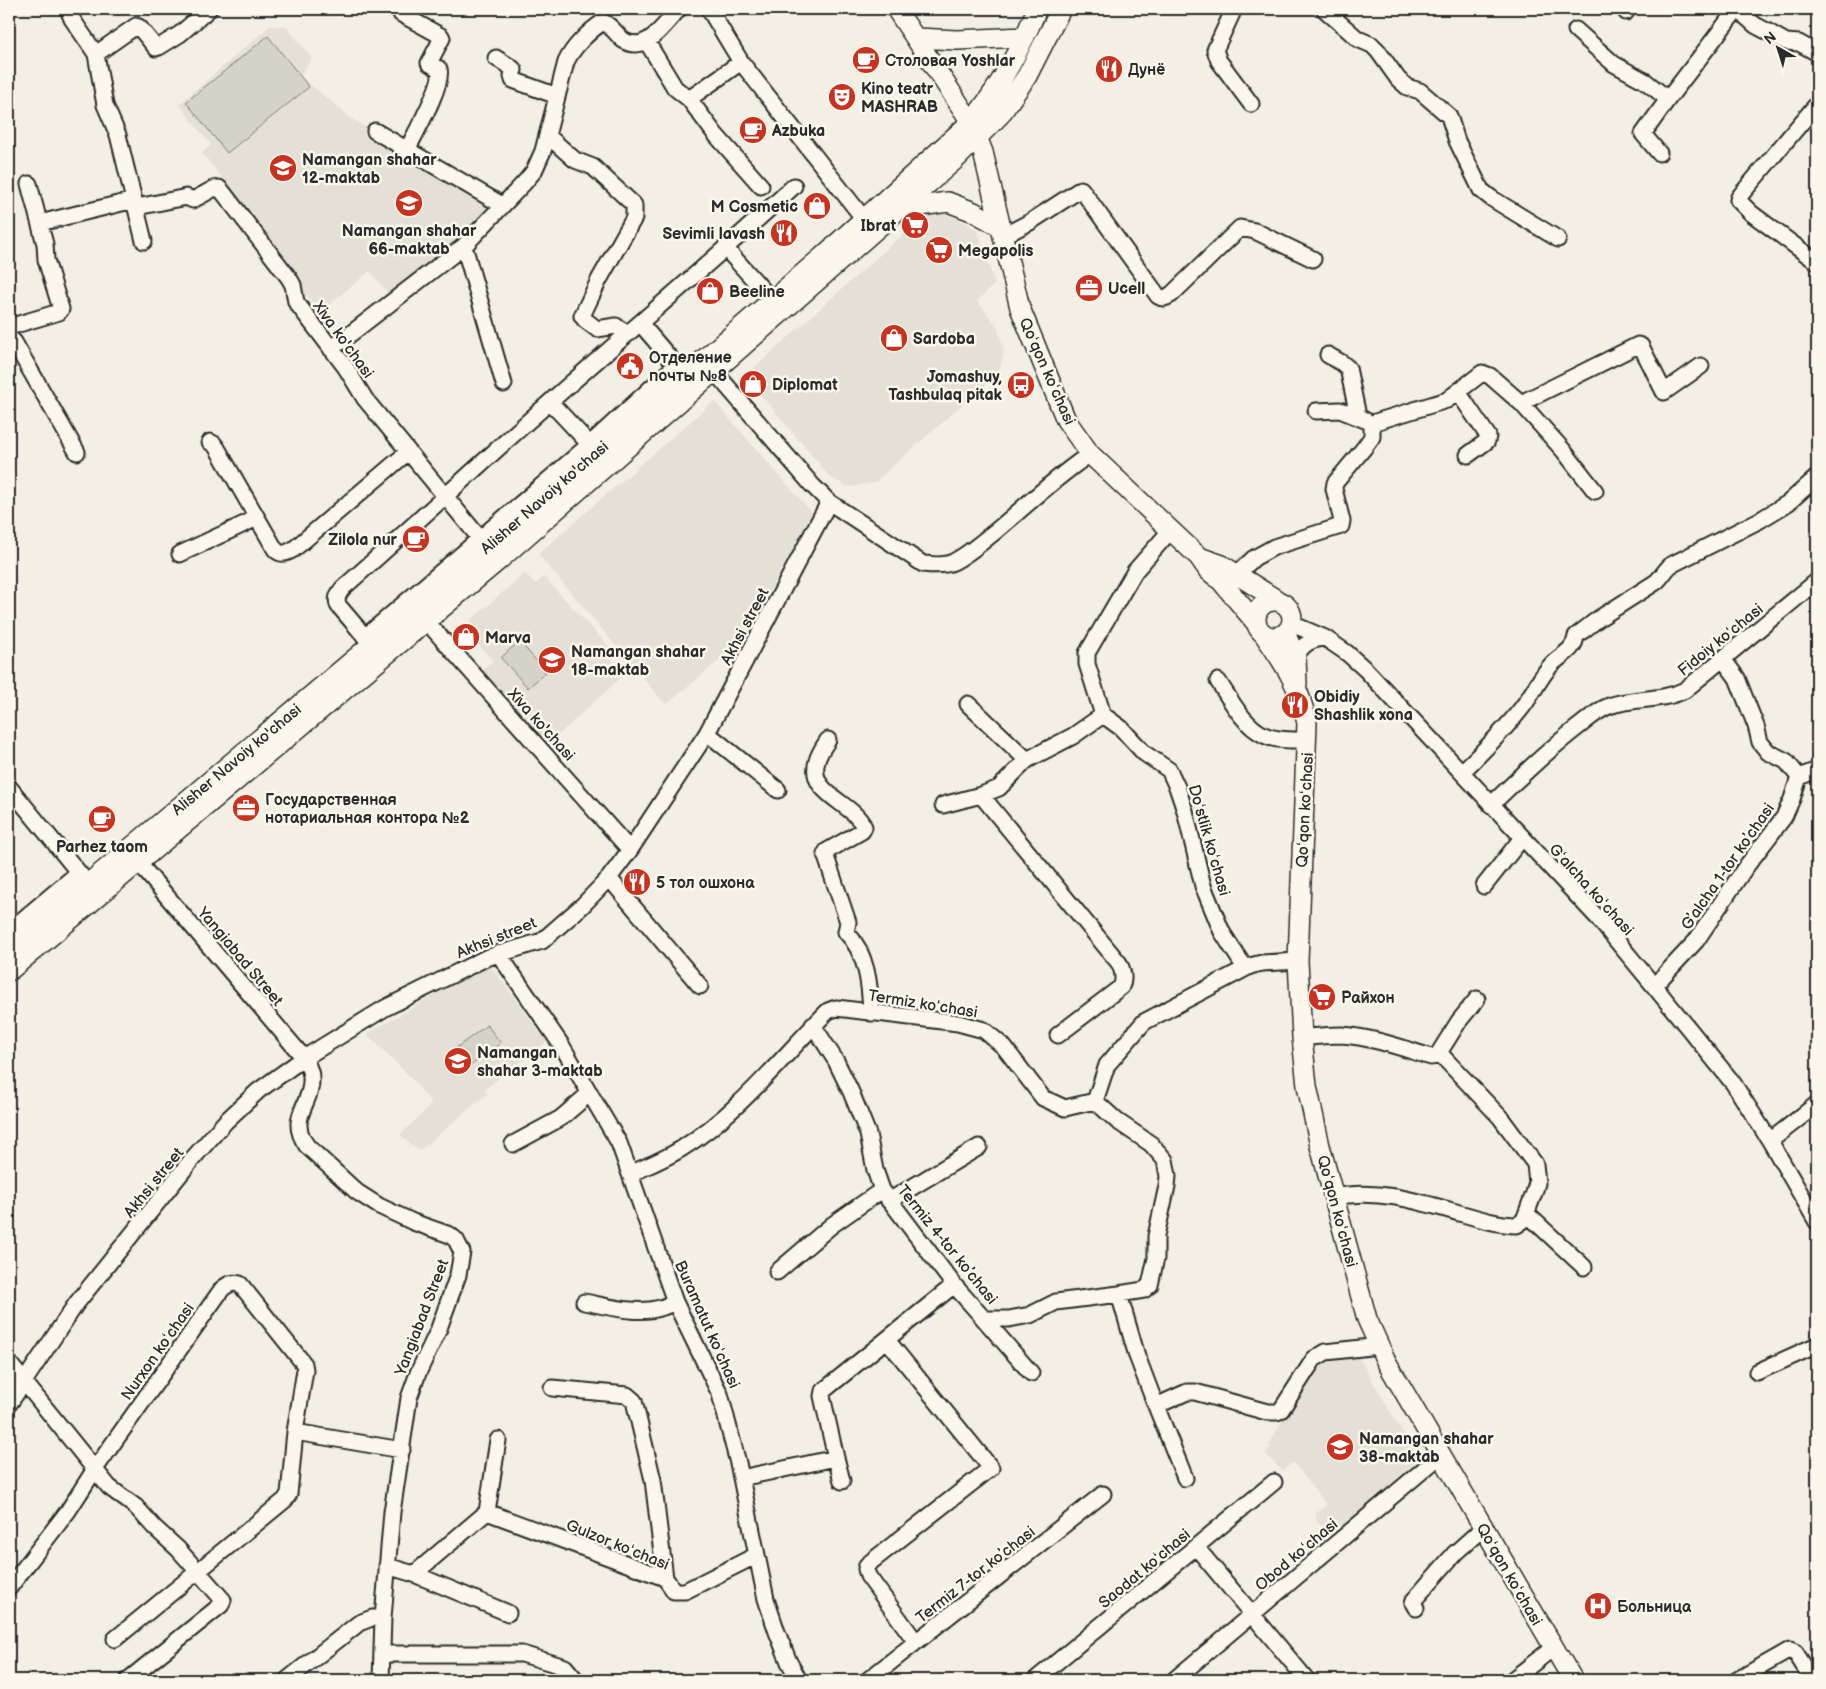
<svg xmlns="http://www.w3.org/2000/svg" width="1826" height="1689" viewBox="0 0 1826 1689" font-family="'Balsamiq Sans',sans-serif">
<rect width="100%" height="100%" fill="#f3efe4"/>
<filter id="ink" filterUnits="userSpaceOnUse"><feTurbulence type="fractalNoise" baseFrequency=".02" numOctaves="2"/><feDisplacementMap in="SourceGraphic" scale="10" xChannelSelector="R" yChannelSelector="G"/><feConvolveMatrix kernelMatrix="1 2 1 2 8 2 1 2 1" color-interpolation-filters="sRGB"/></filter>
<g filter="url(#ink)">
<path fill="#e4e0d6" d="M270,26H286L312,58L300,76L351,118L491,209L461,238L389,295L370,271L320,312L221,188L226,183L202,153L211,145L179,104Z
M933,211L961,220L978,231L995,284L977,301L997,326L1004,350L999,372L874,483L848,487L830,477L745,376L921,218Z
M714,401L813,514L740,643L666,705L538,554Z
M525,573L535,584L544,577L616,654L611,659L625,674L545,747L478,674L493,661L474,640L481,634L470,621Z
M490,965L547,1042L485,1089L487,1094L419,1151L400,1135L432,1104L412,1079L367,1034L479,969Z
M1357,1354L1419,1461L1330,1537L1315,1518L1317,1516L1315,1514L1327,1505L1293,1462L1282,1471L1265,1453L1270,1448L1269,1445L1283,1419L1325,1356Z"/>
<path fill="#d5d2c9" stroke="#807e7a" d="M268,36L309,87L227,153L186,102Z
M519,641L546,672L528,688L501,658Z
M487,1025L501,1043L466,1069L452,1051Z"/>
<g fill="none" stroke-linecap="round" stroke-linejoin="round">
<defs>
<path id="minor" d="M68,9L72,19L96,54L105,105L118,135L144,241
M709,9L741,62L864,219
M1234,9L1215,50L1219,61L1251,104
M1324,9L1358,39L1372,45L1378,51L1398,79L1407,87L1420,91L1449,116L1457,141L1481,190L1491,198L1558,239
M1737,9L1755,25L1772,34L1786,42L1799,43L1817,53
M1626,12L1628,9
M401,14L441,36L442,38L429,63L439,69C445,81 414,136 407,150
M1576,30L1614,64L1645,81L1668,99L1737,9
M647,42L675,88L689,99L715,134L761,186
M96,54L136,26L139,27L156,48L159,47L180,34L209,9
M496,58L512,68L514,70L512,76L513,80L557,96
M689,99L741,62
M1817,104L1739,197L1738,200L1751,213L1817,262
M375,131L502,205
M548,136L575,160L593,167L634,205V218L599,280L582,316L585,320L597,329L616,326L627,334
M1659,153L1643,134L1668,99
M137,207L182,198L186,197L193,200L213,189L219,188L222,191L289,278L293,285L296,302L346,368L365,399L487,547
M40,223L134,200
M1003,236L1030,222L1081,189L1158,296C1164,300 1167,297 1172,294L1240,228L1255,231L1313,259
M464,246L504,384
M726,249L772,300
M640,323L681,371
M9,327L59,312L61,309L46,260L45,244L29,184
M9,337L14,342L77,452
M331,349L464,246L524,183L534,171L543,151L566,62C573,47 589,31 603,22C611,25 616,34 623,40C646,55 664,24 679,9
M1328,355L1342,363L1348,368L1358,416
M1458,392L1488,436L1487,441L1468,455
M550,402L595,450
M1521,403L1563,450L1595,491
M1316,411L1340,410L1365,420
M210,442L214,444L217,448L275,549C281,556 287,553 294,549L408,452
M829,502L923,564C932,565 945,566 953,562C969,554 983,541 997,530C1028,504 1057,476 1090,454
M180,554L257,518
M1236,575L1254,558L1274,547L1341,526L1342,521L1334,489L1335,483L1364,448L1372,437V423L1447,400L1482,373L1490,376L1521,403L1638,345L1641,346L1664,392L1701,366
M427,622L630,850
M1292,624L1325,638L1347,653L1366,670L1597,917L1654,986L1733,1083L1770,1141L1817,1222
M365,637L589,445L676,365
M372,645L338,605C336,598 338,594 343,588C413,526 481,463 551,401C632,329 714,260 794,186
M1296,657C1302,644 1311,639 1325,638
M1218,681C1230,699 1244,726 1264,735C1276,741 1294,740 1307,740
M968,704L1027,760
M1103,715L1121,728L1144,753L1169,770L1177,787L1185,811L1203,886L1222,932L1245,968
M707,733L778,790
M828,740C824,746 819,753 817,761C807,794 853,802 864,827L862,831L827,851L825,854L848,922L846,932C867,953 870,985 871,1013
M1462,772C1482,752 1503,732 1521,709C1531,697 1541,675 1552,664C1561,655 1575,650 1576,636L1598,619L1656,582C1662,577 1665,570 1671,565L1760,520L1788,503L1817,477
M1799,777L1817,770
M9,787L88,884
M981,795L1119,963C1123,971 1125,979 1121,987L1058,1035
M943,805L981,795L999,788L1027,760L1073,736L1103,715L1087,664V653L1135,571L1170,531
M1491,805C1519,778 1547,751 1578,727C1587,720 1598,710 1609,706C1634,697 1661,702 1685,690L1817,581
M131,854L304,1058C307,1064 311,1070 311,1077C313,1105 286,1117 307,1146L357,1192L379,1206L413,1222L450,1235L456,1240L462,1252L458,1275L438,1331L418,1373L409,1398L392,1512L383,1618L381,1680
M609,878L700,986
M1484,886L1522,838
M9,931L78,873
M498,953L562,1046L619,1143L675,1302L720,1394L738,1463L766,1599L777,1632L789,1662L799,1680
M1654,986L1696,941L1745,868L1784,817L1792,799L1799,777L1786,761L1768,752L1760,742L1756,726L1737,678L1723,659
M813,1025L836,1061L851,1092L868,1134L875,1170L882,1190L954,1285L984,1319H1009L1030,1315L1056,1302L1119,1294L1144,1290L1150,1285L1156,1258V1236L1167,1186L1168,1176L1165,1160L1151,1144L1117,1121L1095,1101
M1302,1037C1315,1037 1328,1035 1341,1035C1372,1037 1402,1048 1431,1057L1437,1056L1444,1058L1500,1117L1535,1164L1537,1183L1534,1193L1524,1220L1517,1225C1499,1225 1480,1219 1463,1214C1421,1202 1378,1188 1334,1197
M1437,1056L1459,1021L1477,999
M1770,1141L1817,1104
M513,1144L561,1118L590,1093
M630,1174C647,1166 665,1159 681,1149C739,1113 781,1058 828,1011L836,1008L845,1009L958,1023L984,1030L1004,1047L1043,1098L1065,1108L1095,1101L1107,1065L1144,1022L1250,966L1262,963L1298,961
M889,1201L979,1147
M1527,1214L1584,1267
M777,1272L832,1225L882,1190
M1119,1294L1137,1356L1156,1406L1187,1392H1195L1267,1412H1277L1281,1410L1314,1359L1326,1352L1379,1346
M584,1302C607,1306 637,1315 660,1308C665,1307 670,1304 675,1302
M984,1319L1031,1373
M887,1340L991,1468L867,1565L866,1569L868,1576L916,1642
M9,1363L109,1487L136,1507L155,1528L178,1549L223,1600L221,1605L128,1680
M1757,1372L1817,1345
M552,1388L627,1395L634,1401L653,1480L665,1578
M9,1404L76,1304L194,1157L226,1121L258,1091L304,1058L385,1008L486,958L542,941L582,906L609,878L630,850L707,733L829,502L812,485L714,371
M1156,1406L1185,1478
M295,1432L402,1450
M836,1458L842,1481
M741,1478L836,1458L822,1396L823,1391L954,1285
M487,1512L498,1440
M1196,1547L1307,1680
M387,1566L414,1574L508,1613
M414,1574L487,1512L665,1578L674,1591H685L757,1555
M9,1588L68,1511L95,1469L222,1289C228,1284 232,1282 240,1284L304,1364L305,1370L295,1432L289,1494L285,1500L115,1639
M1416,1608L1413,1603L1414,1600L1455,1553L1483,1528
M382,1654H522L565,1667L576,1680
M287,1680L359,1623L372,1618H383
M868,1680L1103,1494
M1035,1680L1274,1482
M1174,1680L1441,1455
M1512,1680L1553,1648
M1737,1680L1790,1650L1795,1652L1813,1680"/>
<path id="major" d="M896,9L971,122L983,152L1020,308L1066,420L1090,454L1199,557L1208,570L1221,581L1256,623
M917,38L957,40L1025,37
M900,209L948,202L974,212L1001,227
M1199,557L1222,565L1277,600
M1256 619a18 18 0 1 1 36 0a18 18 0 1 1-36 0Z
M1263,633C1285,665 1299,684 1307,723L1298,961L1302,1037L1307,1086L1320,1146L1367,1319L1386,1361L1573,1680
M1285,633L1296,657L1297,684
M9,948L88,884L487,547L822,257L971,122C1000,88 1020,50 1037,9
M9,971L499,560L956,159L1000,115L1027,76L1061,9"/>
</defs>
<use href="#minor" stroke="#2b2b2b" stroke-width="19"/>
<use href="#major" stroke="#2b2b2b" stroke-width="22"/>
<use href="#minor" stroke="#fbf7ec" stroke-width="15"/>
<use href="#major" stroke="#fbf7ec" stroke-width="19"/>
</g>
</g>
<defs>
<symbol id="cafe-disc" viewBox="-11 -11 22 22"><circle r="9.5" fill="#c8321e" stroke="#fbf7ec"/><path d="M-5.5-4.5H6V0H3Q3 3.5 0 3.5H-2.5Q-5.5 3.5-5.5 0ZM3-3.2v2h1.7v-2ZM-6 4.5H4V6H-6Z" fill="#fff"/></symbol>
<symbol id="restaurant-disc" viewBox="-11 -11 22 22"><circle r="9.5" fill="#c8321e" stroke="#fbf7ec"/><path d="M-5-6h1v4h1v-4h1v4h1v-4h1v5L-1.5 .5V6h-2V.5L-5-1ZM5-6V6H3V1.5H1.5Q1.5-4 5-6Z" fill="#fff"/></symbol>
<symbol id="theatre-disc" viewBox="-11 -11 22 22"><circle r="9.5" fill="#c8321e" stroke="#fbf7ec"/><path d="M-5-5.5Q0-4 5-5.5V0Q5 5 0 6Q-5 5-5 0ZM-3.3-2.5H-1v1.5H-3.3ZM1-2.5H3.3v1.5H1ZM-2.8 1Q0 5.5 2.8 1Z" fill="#fff"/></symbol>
<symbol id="school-disc" viewBox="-11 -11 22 22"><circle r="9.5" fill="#c8321e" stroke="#fbf7ec"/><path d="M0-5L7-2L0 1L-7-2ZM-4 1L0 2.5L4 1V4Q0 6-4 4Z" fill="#fff"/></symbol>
<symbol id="shop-disc" viewBox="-11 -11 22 22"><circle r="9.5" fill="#c8321e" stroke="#fbf7ec"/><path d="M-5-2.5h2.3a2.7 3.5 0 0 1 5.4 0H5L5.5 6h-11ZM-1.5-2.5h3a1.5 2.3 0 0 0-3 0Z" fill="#fff"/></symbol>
<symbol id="supermarket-disc" viewBox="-11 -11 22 22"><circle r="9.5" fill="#c8321e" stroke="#fbf7ec"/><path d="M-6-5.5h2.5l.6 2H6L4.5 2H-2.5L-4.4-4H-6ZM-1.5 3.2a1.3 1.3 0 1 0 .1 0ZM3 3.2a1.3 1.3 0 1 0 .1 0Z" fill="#fff"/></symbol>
<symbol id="office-disc" viewBox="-11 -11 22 22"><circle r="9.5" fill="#c8321e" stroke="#fbf7ec"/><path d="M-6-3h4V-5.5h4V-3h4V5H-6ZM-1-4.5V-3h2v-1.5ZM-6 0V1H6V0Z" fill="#fff"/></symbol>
<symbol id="civic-disc" viewBox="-11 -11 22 22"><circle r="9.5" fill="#c8321e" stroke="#fbf7ec"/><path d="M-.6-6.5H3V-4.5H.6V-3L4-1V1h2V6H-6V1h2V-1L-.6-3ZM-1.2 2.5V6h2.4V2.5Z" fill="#fff"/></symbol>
<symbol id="bus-disc" viewBox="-11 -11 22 22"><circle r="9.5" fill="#c8321e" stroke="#fbf7ec"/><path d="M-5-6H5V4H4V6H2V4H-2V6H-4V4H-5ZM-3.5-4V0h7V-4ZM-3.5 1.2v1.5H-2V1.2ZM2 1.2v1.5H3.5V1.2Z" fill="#fff"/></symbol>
<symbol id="hospital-disc" viewBox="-11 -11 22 22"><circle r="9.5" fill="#c8321e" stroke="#fbf7ec"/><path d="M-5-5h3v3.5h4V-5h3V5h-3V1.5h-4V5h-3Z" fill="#fff"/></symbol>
</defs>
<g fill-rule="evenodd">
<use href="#cafe-disc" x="850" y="44" width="32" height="32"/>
<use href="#restaurant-disc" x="1093" y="53" width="32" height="32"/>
<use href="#theatre-disc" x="826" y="81" width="32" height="32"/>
<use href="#cafe-disc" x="737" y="114" width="32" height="32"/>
<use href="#school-disc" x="267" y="152" width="32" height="32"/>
<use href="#school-disc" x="393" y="187" width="32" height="32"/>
<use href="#shop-disc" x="801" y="190" width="32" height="32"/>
<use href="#supermarket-disc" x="899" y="209" width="32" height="32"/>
<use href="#restaurant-disc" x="768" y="217" width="32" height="32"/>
<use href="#supermarket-disc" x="923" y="234" width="32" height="32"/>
<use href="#office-disc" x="1073" y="272" width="32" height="32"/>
<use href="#shop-disc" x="694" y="275" width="32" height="32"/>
<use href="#shop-disc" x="878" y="322" width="32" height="32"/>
<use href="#civic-disc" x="614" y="350" width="32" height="32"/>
<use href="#shop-disc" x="737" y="368" width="32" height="32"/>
<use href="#bus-disc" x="1005" y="369" width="32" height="32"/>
<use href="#cafe-disc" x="400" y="523" width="32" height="32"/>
<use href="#shop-disc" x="450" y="621" width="32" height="32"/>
<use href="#school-disc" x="536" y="644" width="32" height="32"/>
<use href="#restaurant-disc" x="1279" y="689" width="32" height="32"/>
<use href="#office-disc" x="230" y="792" width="32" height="32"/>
<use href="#cafe-disc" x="86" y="803" width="32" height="32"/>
<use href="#restaurant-disc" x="621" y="866" width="32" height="32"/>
<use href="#supermarket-disc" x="1306" y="981" width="32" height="32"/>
<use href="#school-disc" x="442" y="1045" width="32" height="32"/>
<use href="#school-disc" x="1324" y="1431" width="32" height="32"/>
<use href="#hospital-disc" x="1582" y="1590" width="32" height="32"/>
</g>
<g text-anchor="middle" stroke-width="5" stroke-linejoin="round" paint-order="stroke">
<g font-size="16" font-weight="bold" fill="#2b2b2b" stroke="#fbf7ec" text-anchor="start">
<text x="885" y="66">Столовая Yoshlar</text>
<text x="1128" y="75">Дунё</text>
<text x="861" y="94">Kino teatr<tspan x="861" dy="18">MASHRAB</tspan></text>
<text x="772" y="136">Azbuka</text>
<text x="302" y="165">Namangan shahar<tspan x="302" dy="18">12-maktab</tspan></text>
<text x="798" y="212" text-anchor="end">M Cosmetic</text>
<text x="896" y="231" text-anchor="end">Ibrat</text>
<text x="409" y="236" text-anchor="middle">Namangan shahar<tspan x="409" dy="18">66-maktab</tspan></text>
<text x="765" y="239" text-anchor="end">Sevimli lavash</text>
<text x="958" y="256">Megapolis</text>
<text x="1108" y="294">Ucell</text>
<text x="729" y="297">Beeline</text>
<text x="913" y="344">Sardoba</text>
<text x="649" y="363">Отделение<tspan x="649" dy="18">почты №8</tspan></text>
<text x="1002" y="382" text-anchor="end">Jomashuy,<tspan x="1002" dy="18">Tashbulaq pitak</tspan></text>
<text x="772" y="390">Diplomat</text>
<text x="397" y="545" text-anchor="end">Zilola nur</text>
<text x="485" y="643">Marva</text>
<text x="571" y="657">Namangan shahar<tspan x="571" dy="18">18-maktab</tspan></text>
<text x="1314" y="702">Obidiy<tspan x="1314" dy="18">Shashlik xona</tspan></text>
<text x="265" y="805">Государственная<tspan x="265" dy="18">нотариальная контора №2</tspan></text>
<text x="102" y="852" text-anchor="middle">Parhez taom</text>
<text x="656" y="888">5 тол ошхона</text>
<text x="1341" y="1003">Райхон</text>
<text x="477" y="1058">Namangan<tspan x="477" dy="18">shahar 3-maktab</tspan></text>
<text x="1359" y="1444">Namangan shahar<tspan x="1359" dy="18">38-maktab</tspan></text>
<text x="1617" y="1612">Больница</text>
</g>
<g font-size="16" fill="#2b2b2b" stroke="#fbf7ec">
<text transform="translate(344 339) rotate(54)" y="6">Xiva ko'chasi</text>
<text transform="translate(1048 371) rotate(66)" y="6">Qoʻqon koʻchasi</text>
<text transform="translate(544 497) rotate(-41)" y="6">Alisher Navoiy ko'chasi</text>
<text transform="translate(744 626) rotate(-62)" y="6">Akhsi street</text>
<text transform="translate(1720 639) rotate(-39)" y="6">Fidoiy koʻchasi</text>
<text transform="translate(542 724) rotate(48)" y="6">Xiva ko'chasi</text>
<text transform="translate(236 759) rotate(-40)" y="6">Alisher Navoiy ko'chasi</text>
<text transform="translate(1304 810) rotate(-87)" y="6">Qoʻqon koʻchasi</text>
<text transform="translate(1210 840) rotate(74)" y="6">Doʻstlik koʻchasi</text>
<text transform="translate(1727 866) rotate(-55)" y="6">Gʼalcha 1-tor koʼchasi</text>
<text transform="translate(1592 889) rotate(48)" y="6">Gʻalcha koʻchasi</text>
<text transform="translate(496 937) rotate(-22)" y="6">Akhsi street</text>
<text transform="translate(241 956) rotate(50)" y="6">Yangiabad Street</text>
<text transform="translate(923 1003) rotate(9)" y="6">Termiz koʻchasi</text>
<text transform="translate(153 1182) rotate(-51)" y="6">Akhsi street</text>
<text transform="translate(1338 1211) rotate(75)" y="6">Qoʻqon koʻchasi</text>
<text transform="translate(948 1244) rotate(51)" y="6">Termiz 4-tor koʼchasi</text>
<text transform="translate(421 1317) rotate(-69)" y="6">Yangiabad Street</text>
<text transform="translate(708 1324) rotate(66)" y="6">Buramatut koʻchasi</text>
<text transform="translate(157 1351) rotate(-55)" y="6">Nurxon koʻchasi</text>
<text transform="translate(618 1544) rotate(22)" y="6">Gulzor koʻchasi</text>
<text transform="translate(1296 1554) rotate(-40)" y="6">Obod koʻchasi</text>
<text transform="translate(1144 1568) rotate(-40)" y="6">Saodat koʻchasi</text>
<text transform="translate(975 1574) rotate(-38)" y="6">Termiz 7-tor koʼchasi</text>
<text transform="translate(1510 1574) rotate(60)" y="6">Qoʻqon koʻchasi</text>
</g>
</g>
<rect width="1826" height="1689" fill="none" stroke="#fbf7ec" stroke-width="30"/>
<rect x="15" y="15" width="1796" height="1659" fill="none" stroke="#2b2b2b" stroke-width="2" filter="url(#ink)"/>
<g transform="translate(1778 48) rotate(321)" stroke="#fbf7ec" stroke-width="4" paint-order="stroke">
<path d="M0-4L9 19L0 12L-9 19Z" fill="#2b2b2b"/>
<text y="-8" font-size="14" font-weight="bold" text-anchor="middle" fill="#2b2b2b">N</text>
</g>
</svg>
